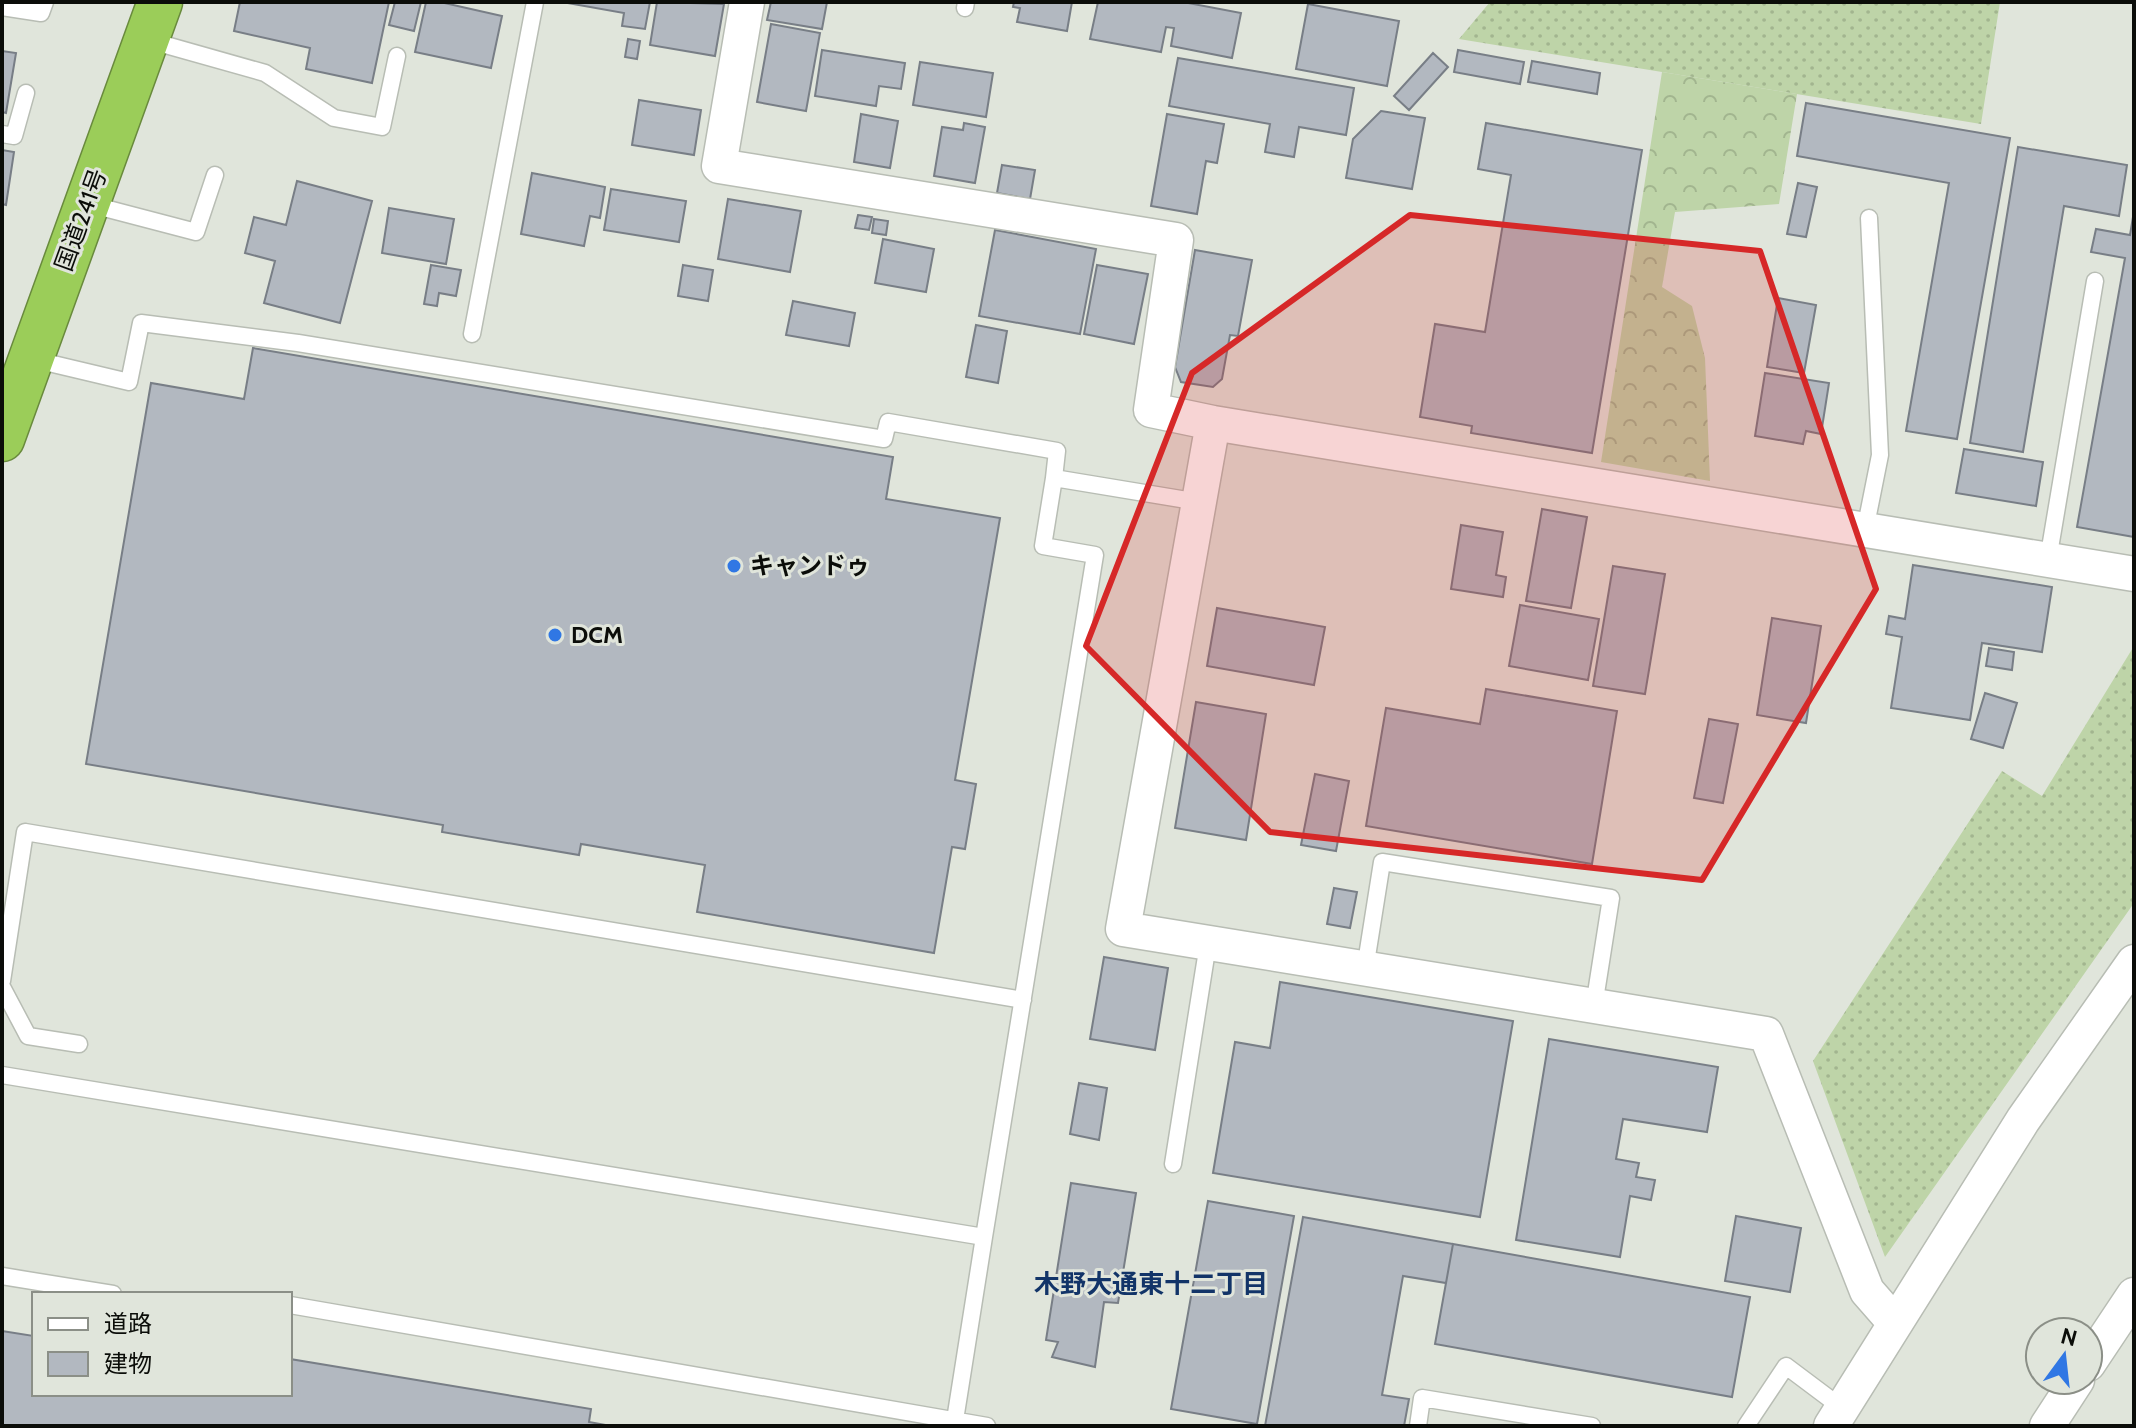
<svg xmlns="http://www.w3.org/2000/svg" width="2136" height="1428" viewBox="0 0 2136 1428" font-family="Cabin,'Noto Sans JP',sans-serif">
<defs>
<pattern id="grass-dots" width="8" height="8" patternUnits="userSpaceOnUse" patternTransform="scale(2)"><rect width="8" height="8" fill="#bed4a8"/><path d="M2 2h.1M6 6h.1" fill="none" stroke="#a2b58f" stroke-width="1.8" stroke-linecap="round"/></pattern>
<pattern id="forest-crowns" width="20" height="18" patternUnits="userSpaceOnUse" patternTransform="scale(2)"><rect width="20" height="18" fill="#bed4a8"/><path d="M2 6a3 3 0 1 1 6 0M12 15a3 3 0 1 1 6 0" fill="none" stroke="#a2b58f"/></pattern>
</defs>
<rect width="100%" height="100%" fill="#e0e5db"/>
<path fill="url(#grass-dots)" d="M1490,2H2000L1981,124L1459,39Z
M2134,646V903L1885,1257L1813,1061L2002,771L2042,796Z"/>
<path fill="url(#forest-crowns)" d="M1662,72L1797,94L1779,204L1675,212L1662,287L1692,306L1705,358L1710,481L1601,462Z"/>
<path fill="#b2b8c0" stroke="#787e86" stroke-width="2" d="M240,2H389L372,83L306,69L310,48L234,31Z
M395,2H421L414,31L389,25Z
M426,2H440L502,16L491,68L415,52Z
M562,2H650L645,29L622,26L624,13Z
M657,2L724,4L715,56L650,45Z
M771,2H827L822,29L767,20Z
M1014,2H1072L1067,31L1017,22L1020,8L1013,7Z
M1098,2H1183L1241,13L1232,58L1171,46L1174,28L1166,27L1161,52L1090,39Z
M1308,4L1399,21L1387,86L1296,69Z
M771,24L820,33L806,111L757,102Z
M628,39L640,41L637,59L625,57Z
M822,50L905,63L901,89L879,86L876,106L815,96Z
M1458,50L1524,62L1520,84L1454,72Z
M2,51L16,53L6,113L2,112Z
M1433,53L1448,67L1409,110L1394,96Z
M1178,58L1354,88L1346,135L1299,127L1294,157L1265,152L1270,124L1169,106Z
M1532,61L1600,73L1597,94L1528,82Z
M920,62L993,73L986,117L913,105Z
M639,100L701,110L694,155L632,145Z
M1806,103L2010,138L1957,439L1906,431L1949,183L1797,156Z
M1381,111L1425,118L1412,189L1346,178L1353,139Z
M861,114L898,121L890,168L854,162Z
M1167,114L1224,124L1217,163L1206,161L1197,214L1151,206Z
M964,123L985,127L975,183L934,176L942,127L963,130Z
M1486,123L1642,150L1592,453L1471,433L1472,426L1420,417L1435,324L1485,332L1511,175L1478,169Z
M2018,147L2127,165L2119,216L2064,206L2023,452L1970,443Z
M2,150L14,152L6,205L2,204Z
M1002,165L1035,170L1030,199L997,193Z
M532,173L605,187L600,218L590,216L584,246L521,234Z
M297,181L372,201L340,323L264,303L275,261L245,253L254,217L286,225Z
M1798,183L1817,187L1806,237L1787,234Z
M611,189L686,201L679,242L604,230Z
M728,199L801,211L790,272L718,259Z
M389,208L454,219L446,264L382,253Z
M2134,211V537L2077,527L2125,258L2091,252L2096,229L2130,235Z
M858,215L872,217L869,230L855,228Z
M874,219L888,221L886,235L872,233Z
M995,230L1096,249L1080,334L979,316Z
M883,239L934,249L926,292L875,283Z
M1195,250L1252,260L1238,336L1230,335L1222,379L1213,387L1181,382L1175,367Z
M431,265L461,270L456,296L439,293L437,306L424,304Z
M683,265L713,270L708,301L678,296Z
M1097,265L1148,274L1134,344L1084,334Z
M1778,298L1816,305L1804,373L1767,367Z
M793,301L855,313L849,346L786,335Z
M976,325L1007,331L998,383L966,377Z
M253,348L893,457L886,499L1000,518L955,780L976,784L965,849L952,847L934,953L697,912L705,865L581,844L579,855L442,832L443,825L86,764L151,383L244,399Z
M1765,373L1829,383L1821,434L1806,431L1803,444L1755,436Z
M1964,449L2043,462L2036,506L1956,493Z
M1542,509L1587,517L1571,608L1526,601Z
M1461,525L1503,532L1496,575L1506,577L1503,597L1451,589Z
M1913,565L2052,587L2042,652L1982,643L1970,720L1891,708L1902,637L1886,634L1889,616L1905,619Z
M1613,566L1665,574L1645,694L1593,686Z
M1520,605L1599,619L1588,680L1509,666Z
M1217,608L1325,627L1314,685L1207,666Z
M1772,618L1821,626L1806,723L1757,715Z
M1989,648L2014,652L2012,670L1986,666Z
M1486,689L1617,711L1592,864L1366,826L1386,708L1480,724Z
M1985,693L2017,703L2003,748L1971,739Z
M1196,702L1266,714L1246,840L1175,828Z
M1709,719L1738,724L1723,803L1694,798Z
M1315,774L1349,781L1336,851L1301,845Z
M1334,888L1357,892L1350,928L1327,924Z
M1104,957L1168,968L1155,1050L1090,1039Z
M1280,982L1513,1021L1480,1217L1213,1173L1235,1042L1270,1048Z
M1549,1039L1718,1067L1707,1132L1623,1119L1616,1159L1639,1163L1636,1177L1655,1180L1651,1200L1630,1196L1620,1257L1516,1240Z
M1079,1083L1107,1088L1099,1140L1070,1134Z
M1071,1183L1136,1193L1118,1303L1104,1302L1095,1367L1052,1357L1058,1342L1046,1340Z
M1208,1201L1294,1216L1257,1424L1171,1409Z
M1736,1216L1801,1228L1790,1292L1725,1281Z
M1303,1217L1453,1244L1446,1283L1403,1276L1382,1395L1409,1399L1404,1426H1265Z
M1453,1244L1750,1297L1732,1397L1435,1344Z
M2,1331L34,1336V1394H290V1359L591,1409L589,1422L611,1426H2Z"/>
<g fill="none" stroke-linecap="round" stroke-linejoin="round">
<defs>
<path id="lane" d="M2,7L41,13L45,2
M965,8L966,2
M148,40L265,73L334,118L382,127L397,56
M2,134L14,136L26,93
M89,204L196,232L215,175
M472,334L535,2
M32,359L129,382L141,323L298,343L884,439L888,422L1057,451L1054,478
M1865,530L1880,455L1869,218
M2048,560L2095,281
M1365,969L1382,862L1611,898L1594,1006
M2,981L25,832L1023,1000
M2,987L28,1036L79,1044
M2,1075L984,1237L955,1420
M1173,1164L1208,944
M984,1237L1095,555L1043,546L1054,478L1199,502
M2,1276L113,1294
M290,1305L987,1426
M1418,1426L1422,1398L1592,1426
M1746,1426L1786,1366L1842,1408"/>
<path id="street" d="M747,2L719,166L1176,240L1151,410L1213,423L2134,574
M1213,423L1123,929L1766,1034L1867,1291L1895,1323
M2088,1364L2134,1295
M1831,1426L2023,1120L2134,962
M2047,1426L2077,1380"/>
<path id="highway" d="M2,439L160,2"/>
</defs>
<use href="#lane" stroke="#b8bdb4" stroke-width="19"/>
<use href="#street" stroke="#b8bdb4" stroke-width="37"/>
<use href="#highway" stroke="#698a3d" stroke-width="47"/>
<use href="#lane" stroke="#fff" stroke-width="16"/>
<use href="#street" stroke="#fff" stroke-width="34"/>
<use href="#highway" stroke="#9bcd59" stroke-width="44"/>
</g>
<path fill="#d62828" fill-opacity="0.2" stroke="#d62828" stroke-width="6" stroke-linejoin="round" d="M1410,215L1760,251L1876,589L1702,880L1270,832L1086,646L1192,373Z"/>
<g fill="#3077e4" stroke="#e0e5db" stroke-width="3">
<circle cx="734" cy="566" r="8"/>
<circle cx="555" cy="635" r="8"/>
</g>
<g text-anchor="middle" stroke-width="6" stroke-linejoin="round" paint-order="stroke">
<g font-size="24" fill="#0b0d09" stroke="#e0e5db">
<text transform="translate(81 220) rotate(-70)" y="8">国道241号</text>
</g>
<g font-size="24" font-weight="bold" fill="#0b0d09" stroke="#e0e5db" text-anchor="start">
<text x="750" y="574">キャンドゥ</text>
<text x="571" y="643">DCM</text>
</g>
<g font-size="26" font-weight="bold" fill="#123468" stroke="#e0e5db">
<text x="1151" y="1293">木野大通東十二丁目</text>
</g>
</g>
<rect width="2136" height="1428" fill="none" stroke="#0b0d09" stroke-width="8"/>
<rect x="32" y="1292" width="260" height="104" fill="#e0e5db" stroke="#8b8f87" stroke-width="2"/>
<rect x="48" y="1318" width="40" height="12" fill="#ffffff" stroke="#8b8f87" stroke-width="2"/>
<text x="104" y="1332" font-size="24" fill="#0b0d09">道路</text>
<rect x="48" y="1352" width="40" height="24" fill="#b2b8c0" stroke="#8b8f87" stroke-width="2"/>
<text x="104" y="1372" font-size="24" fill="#0b0d09">建物</text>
<g transform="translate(2064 1356) rotate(15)"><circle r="38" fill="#e0e5db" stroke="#8b8f87" stroke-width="2"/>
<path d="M0-6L14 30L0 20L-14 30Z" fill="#3077e4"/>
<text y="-12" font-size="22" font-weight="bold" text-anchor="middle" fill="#0b0d09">N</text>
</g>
</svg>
